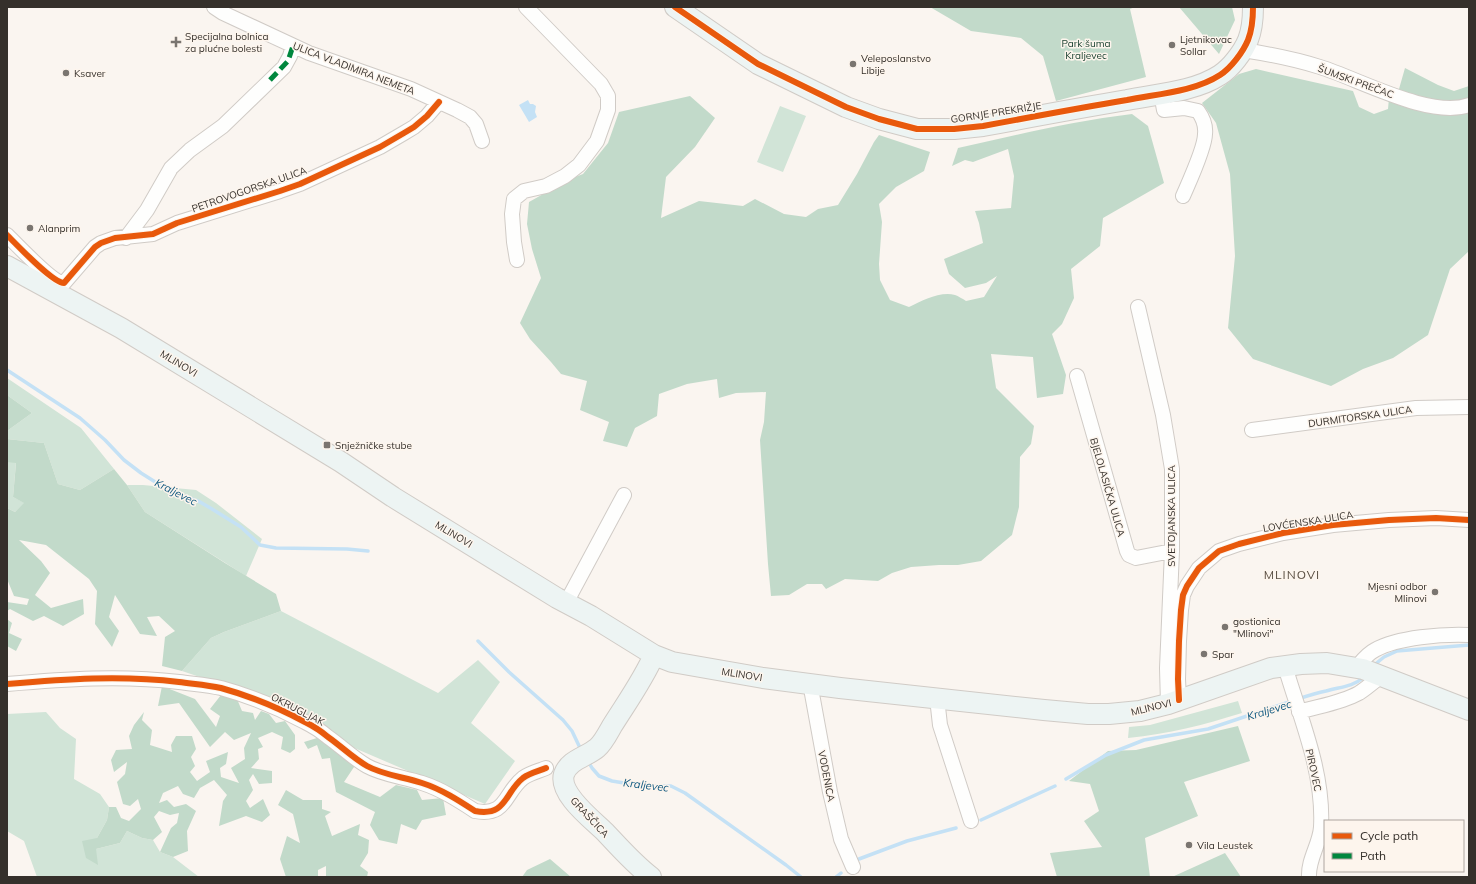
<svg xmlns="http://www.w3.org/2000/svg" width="1476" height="884" viewBox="0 0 1476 884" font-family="Mulish,sans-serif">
<rect width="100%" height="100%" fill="#faf5f0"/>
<path fill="#d1e4d7" d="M780,106L806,116L783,172L757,162Z
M7,378L81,428L114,469L80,490L58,484L44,443L7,439V431L32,413L7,395Z
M7,462H16L13,497L25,503L15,512L7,508Z
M127,485H143L196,490L216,503L262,539L246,576L145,512Z
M281,611L438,693L478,660L500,682L471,723L515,761L485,804L352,747L274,702L182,671L211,638L224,632Z
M1238,701L1242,713C1203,725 1169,734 1128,738L1129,727L1150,725Z
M46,712L60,728L76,739L74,779L100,794L109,807L107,820L97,838L96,849L120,843L127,831L142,838L153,840L160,852L173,857L199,877H37L24,841L7,831V714Z"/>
<path fill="#c2daca" d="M930,7H1135L1130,9L1146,77L1056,101L1043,56L1021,38L971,31Z
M1179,7H1232L1235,20L1219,54Z
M1405,68L1438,85L1454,91L1469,86V251L1450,269L1428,335L1393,358L1363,369L1331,386L1253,359L1228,328L1235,256L1230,174L1216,123L1202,103L1239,74L1256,69L1353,91L1359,107L1374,114L1388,109L1389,98L1399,89Z
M690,96L715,118L695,147L666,177L661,218L699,201L743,206L755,199L784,214L806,217L818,209L838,205L857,174L874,142L879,135L930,152L924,171L896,187L879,204L882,222L879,264L880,280L890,300L909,307C922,301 940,291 955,295C958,296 963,299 966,301L984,297L997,276L986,283L965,288L949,274L944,259L983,243L979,223L975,211L1011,208L1014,176L1008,149L973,162L965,160L952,166L958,148C1016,135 1073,121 1132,114L1148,126L1164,183L1103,218L1100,246L1071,269L1074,298L1062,324L1052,334L1066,375L1063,394L1037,398L1033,357L991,354L996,388L1034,426L1031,444L1020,457L1019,507L1012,535L981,561L958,565H939L911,567L892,573L878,581L845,579L826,589L822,584H807L789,595L771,596L768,564L760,440L764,422L766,392L736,393L719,398L717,379L687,384L659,394L657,416L635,428L627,447L603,441L609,422L580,410L587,381L561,374L551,362L530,339L520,323L541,278L532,249L527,224L529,202L570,179L583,174L608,143L619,112Z
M7,395L32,413L7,431Z
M7,439L44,443L58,484L80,490L114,469L127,485L145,512L225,563L276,594L281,611L224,632L211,638L182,671L162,666L165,637L175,631L159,616L147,617L157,636L140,634L115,595L109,617L119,631L112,647L95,624L97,591L89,579L46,545L19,540L41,561L50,573L35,595L51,608L83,599L84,614L63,626L44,616L33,621L10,609L7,611V602L27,605L29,599L14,596L7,579V508L15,512L24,503L13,497L16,463L7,462Z
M7,619L12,623L9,633L22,639L16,651L7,646Z
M162,686L195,699L216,727L220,716L210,709L221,695L237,699L242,711L253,713L255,720L261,711L269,714L276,723L285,721L295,735V749L290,753L281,749L283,737L272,732L258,738L263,747L258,749L259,759L251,768L272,771V783L259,784L253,774L249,780L253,790L246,801L250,808L263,799L270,815L262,822L246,816L219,826L223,801L227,795L214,780L200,788L194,798L183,794L178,786L163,793L159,803L167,800L174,807L186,804L196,811L187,831L188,851L173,857L160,852L171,828L177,823L179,813L170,815L159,811L154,817L162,832L153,840L142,838L127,831L120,843L96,849L98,865L86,858L82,841L97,838L107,820L109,807H116L121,818L129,821L141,809L138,799L130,806L123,804L117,782L125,774L127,762L114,772L111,760L116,750L132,749L129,736L134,725L144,712L142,720L152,730L150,745L172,752L171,745L176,736H192L196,749L191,757L195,766L190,772L197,781L210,772L206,761L228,752L226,764L220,768L221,777L239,783L231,768L245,759L244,748L251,733L234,740L225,732L210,747L179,703L158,706Z
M1238,726L1250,761L1184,782L1198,816L1145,838L1150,877H1057L1050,853L1102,847L1084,821L1099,811L1090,784L1069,781L1108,751L1136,750Z
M317,738L356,764L344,782L380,797L396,785L417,790L422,800L443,798L446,815L422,820L416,830L401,824L397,844L379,840L370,825L375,812L336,792L330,758L322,759L317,745L308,749L304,742Z
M286,790L303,800H322V809L331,812L325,816L332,836L360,824L358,835L369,840L368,853L360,866L368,872L367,877H326V866L318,870V877H286L280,859L287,836L300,843L293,814L278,805Z
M1225,853L1241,877H1172Z
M550,859L571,877H522L527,870Z"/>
<path fill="#c4e1f5" d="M528,100L530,104H533L536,106L535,112L537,117L529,122L519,105Z"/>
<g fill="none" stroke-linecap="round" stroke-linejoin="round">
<path stroke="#c4e1f5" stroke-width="3.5" d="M7,370L80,418L105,440L124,460L141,473L168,490L200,502L212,509L241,527L260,545L276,548L347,549L368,551
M478,641L509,672L563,720L572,731L581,750
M1373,666L1384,657L1397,651L1469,645
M1298,699C1307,696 1316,693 1326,691C1339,687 1353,687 1364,677
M588,761L592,768L599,776L612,781L642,786H671L685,793L786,865L801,877
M1066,779L1106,755L1144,740L1208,729L1292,701
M981,820L1055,786
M859,859L907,841L956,828
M836,877L841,873"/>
<defs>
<path id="street" d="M214,7L223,13L309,53L411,89L457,110L470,117L476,124L482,141
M1243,50C1269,54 1295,59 1320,67C1359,79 1430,119 1469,105
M1161,93L1164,110L1184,108L1198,111C1203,118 1206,125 1205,134C1205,148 1189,182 1183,196
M7,235C17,245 53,283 64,283L95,247L101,243L115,238L153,234L177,223L280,191L300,184L380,147L404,133L414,127L427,116L439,102
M126,238L147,210L171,168L190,150L223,126L284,67L290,56L293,46
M517,260L514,242L512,214L514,199L524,191L546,186L565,176L579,165L597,141L608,110V96L601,84L526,7
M1138,307L1163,415L1172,469V551L1167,668L1168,704
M1077,376L1127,551L1129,555L1136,558L1172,551
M1252,430L1416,408L1469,407
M566,603L624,495
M1285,666C1300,718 1324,771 1321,827C1320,844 1308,859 1309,877
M1357,667C1362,661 1367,654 1375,650C1398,637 1443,634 1469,635
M810,683L830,792L841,839L853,867
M7,684C65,679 121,675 179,682C193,684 207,685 221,688C250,696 279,708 305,722C313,726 321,731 328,737C341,746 353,758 367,766C383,775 404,777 422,783C441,789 458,800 475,811C507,817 504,793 523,778C530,773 539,771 546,768
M937,698L940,725L971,821
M1179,700L1178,679L1179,641L1181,610L1183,595L1187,586L1199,568L1219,551L1239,544L1283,533L1333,525L1389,520L1436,518L1469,520
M1299,712C1319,706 1341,703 1359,693C1367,688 1374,681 1382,676"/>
<path id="secondary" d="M675,7L758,64L846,107L879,119L917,129H954L983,126C1031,117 1079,108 1127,100C1156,94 1194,92 1220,75C1231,68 1243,52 1248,40C1252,30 1253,17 1253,7
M7,266L121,328L341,462L393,497L557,598L591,616L654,655L672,662L763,678L840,688L1044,710L1088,714H1109L1140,711L1168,704L1271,668L1301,664L1327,663L1363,669L1469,710
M651,877C634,864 620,848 605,832C593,820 558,794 564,774C569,760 586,757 597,748C603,743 608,733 612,726C627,702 643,680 654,655"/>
</defs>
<use href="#street" stroke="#d0cbc6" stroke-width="16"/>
<use href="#secondary" stroke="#d0cbc6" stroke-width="22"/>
<use href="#street" stroke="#fefefd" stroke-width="14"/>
<use href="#secondary" stroke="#edf4f3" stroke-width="20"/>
<path stroke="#00873e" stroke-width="5" stroke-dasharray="10 5" stroke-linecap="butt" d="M270,80L288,61L293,46"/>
<defs>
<path id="cycleway" d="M675,7L758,64L846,107L879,119L917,129H954L983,126C1031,117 1079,108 1127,100C1156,94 1194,92 1220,75C1231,68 1243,52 1248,40C1252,30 1253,17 1253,7
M7,235C17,245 53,283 64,283L95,247L101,243L115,238L153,234L177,223L280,191L300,184L380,147L404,133L414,127L427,116L439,102
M7,684C65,679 121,675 179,682C193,684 207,685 221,688C250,696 279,708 305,722C313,726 321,731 328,737C341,746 353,758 367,766C383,775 404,777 422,783C441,789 458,800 475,811C507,817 504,793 523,778C530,773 539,771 546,768
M1179,700L1178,679L1179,641L1181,610L1183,595L1187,586L1199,568L1219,551L1239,544L1283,533L1333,525L1389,520L1436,518L1469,520"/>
</defs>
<use href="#cycleway" stroke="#fdf5ed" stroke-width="8"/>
<use href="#cycleway" stroke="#e8590c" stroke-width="6"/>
</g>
<g fill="#7a7570" stroke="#fdf5ed" stroke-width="1.5">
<path d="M174 36h4v4h4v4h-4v4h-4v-4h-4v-4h4z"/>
<circle cx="1172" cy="45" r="4"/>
<circle cx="853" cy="64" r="4"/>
<circle cx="66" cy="73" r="4"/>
<circle cx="30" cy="228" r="4"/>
<rect x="323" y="441" width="8" height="8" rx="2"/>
<circle cx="1435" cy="592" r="4"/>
<circle cx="1225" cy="627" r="4"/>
<circle cx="1204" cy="654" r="4"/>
<circle cx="1189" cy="845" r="4"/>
</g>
<g text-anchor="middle" stroke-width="3" stroke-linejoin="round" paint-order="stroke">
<g font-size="10" fill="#35302b" stroke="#fdf5ed" text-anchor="start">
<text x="185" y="40">Specijalna bolnica<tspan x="185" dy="12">za plućne bolesti</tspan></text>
<text x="1180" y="43">Ljetnikovac<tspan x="1180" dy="12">Sollar</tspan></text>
<text x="861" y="62">Veleposlanstvo<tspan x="861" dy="12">Libije</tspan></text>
<text x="74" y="77">Ksaver</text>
<text x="38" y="232">Alanprim</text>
<text x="335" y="449">Snježničke stube</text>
<text x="1427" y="590" text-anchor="end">Mjesni odbor<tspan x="1427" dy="12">Mlinovi</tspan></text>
<text x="1233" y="625">gostionica<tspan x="1233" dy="12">"Mlinovi"</tspan></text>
<text x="1212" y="658">Spar</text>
<text x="1197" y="849">Vila Leustek</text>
</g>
<g font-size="10" fill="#123b29" stroke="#fdf5ed">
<text x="1086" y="47">Park šuma<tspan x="1086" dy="12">Kraljevec</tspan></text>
</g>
<g font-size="10" fill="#35302b" stroke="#fdf5ed">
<text transform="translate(354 68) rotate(21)" y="4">ULICA VLADIMIRA NEMETA</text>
<text transform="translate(1356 81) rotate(20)" y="4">ŠUMSKI PREČAC</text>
<text transform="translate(996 112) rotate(-9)" y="4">GORNJE PREKRIŽJE</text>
<text transform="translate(249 189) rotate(-19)" y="4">PETROVOGORSKA ULICA</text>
<text transform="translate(179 363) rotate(31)" y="4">MLINOVI</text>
<text transform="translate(1360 416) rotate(-8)" y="4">DURMITORSKA ULICA</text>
<text transform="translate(1108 487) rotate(74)" y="4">BJELOLASIČKA ULICA</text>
<text transform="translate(1171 516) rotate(-90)" y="4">SVETOJANSKA ULICA</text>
<text transform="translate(1308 521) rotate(-9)" y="4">LOVĆENSKA ULICA</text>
<text transform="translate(454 534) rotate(31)" y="4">MLINOVI</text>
<text transform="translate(742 674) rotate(9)" y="4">MLINOVI</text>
<text transform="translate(1151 707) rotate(-14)" y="4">MLINOVI</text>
<text transform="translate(298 709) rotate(27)" y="4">OKRUGLJAK</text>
<text transform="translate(1314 770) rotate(78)" y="4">PIROVEC</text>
<text transform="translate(827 776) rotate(79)" y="4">VODENICA</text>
<text transform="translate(590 817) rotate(47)" y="4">GRAŠČICA</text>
</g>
<g font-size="11" font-style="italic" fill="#105980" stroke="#fdf5ed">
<text transform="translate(176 492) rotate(27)" y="4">Kraljevec</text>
<text transform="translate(1269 710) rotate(-17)" y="4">Kraljevec</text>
<text transform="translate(646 785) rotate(7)" y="4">Kraljevec</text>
</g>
<g font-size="12" letter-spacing="1" fill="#594e42" stroke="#fdf5ed">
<text x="1292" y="579">MLINOVI</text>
</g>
</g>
<rect width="1476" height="884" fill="none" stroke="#35302b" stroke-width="16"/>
<rect x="1324" y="820" width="140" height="52" fill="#fdf5ed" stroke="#ada69f"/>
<rect x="1332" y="833" width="20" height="6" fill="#e8590c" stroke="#ada69f"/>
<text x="1360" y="840" font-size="12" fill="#35302b">Cycle path</text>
<rect x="1332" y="853" width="20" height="6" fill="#00873e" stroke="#ada69f"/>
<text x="1360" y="860" font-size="12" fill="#35302b">Path</text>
</svg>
